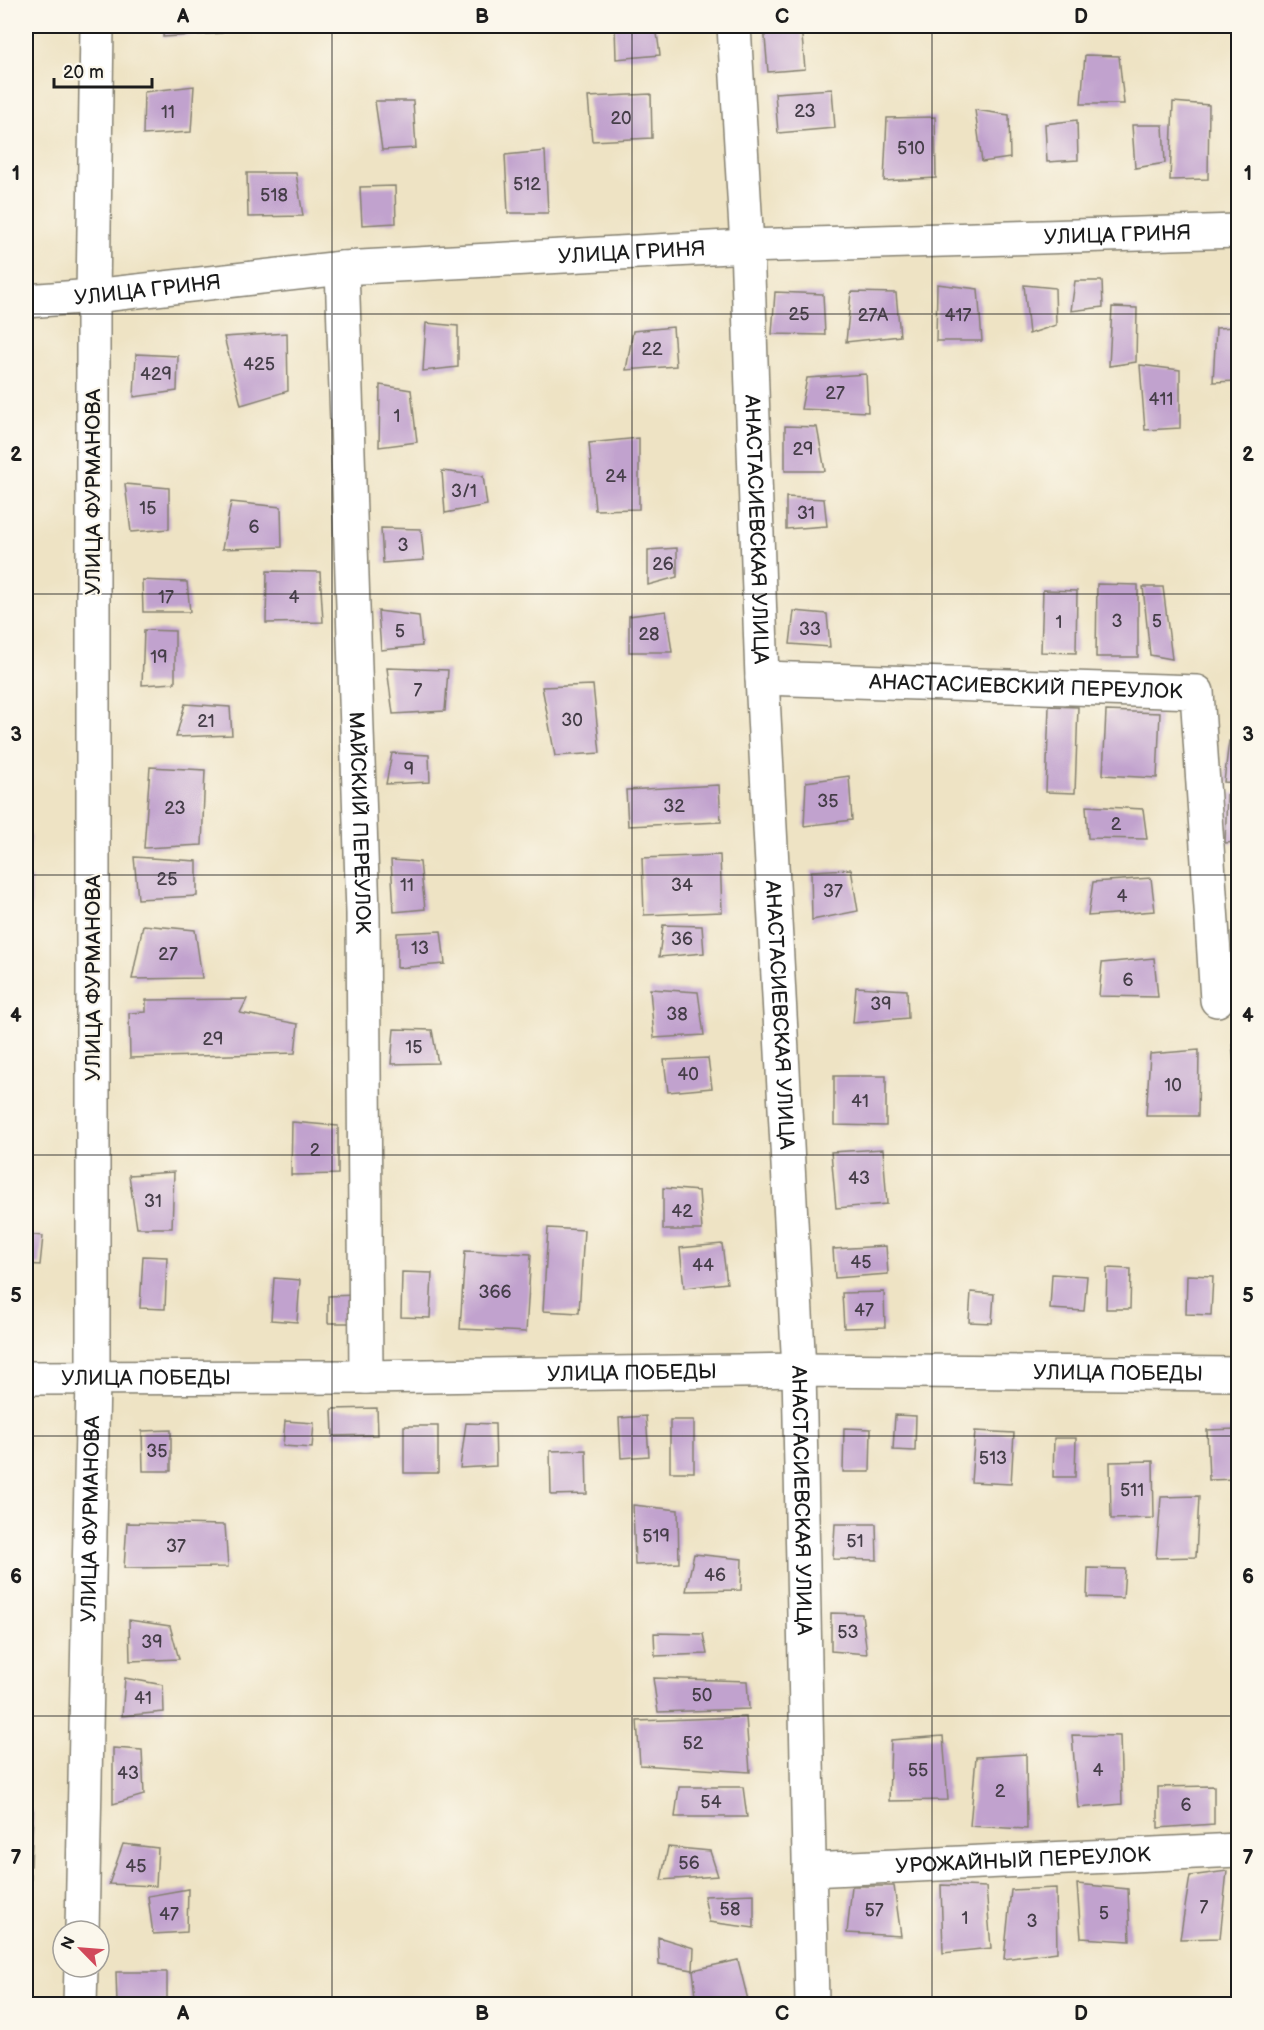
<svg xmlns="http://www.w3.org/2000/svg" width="1264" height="2030" viewBox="0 0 1264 2030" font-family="'Balsamiq Sans',sans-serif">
<rect width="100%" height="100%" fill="#fbf7ec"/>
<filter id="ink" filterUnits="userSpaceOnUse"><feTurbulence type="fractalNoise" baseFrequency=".0167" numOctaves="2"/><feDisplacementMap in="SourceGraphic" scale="12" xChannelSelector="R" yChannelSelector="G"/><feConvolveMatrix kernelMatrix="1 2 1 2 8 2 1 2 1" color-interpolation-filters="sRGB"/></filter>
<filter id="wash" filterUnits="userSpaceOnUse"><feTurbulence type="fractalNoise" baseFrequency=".008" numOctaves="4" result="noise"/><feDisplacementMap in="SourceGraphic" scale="24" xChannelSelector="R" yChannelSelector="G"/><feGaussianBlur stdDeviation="1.35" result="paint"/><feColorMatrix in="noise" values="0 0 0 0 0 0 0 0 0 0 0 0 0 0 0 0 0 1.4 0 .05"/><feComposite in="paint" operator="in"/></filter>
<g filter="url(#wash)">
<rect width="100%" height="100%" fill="#eee3c4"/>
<g id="blocks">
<path fill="#c1a2ce" d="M164,26H221L222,33L163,37Z
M615,26H656L660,55L616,59Z
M764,26H801L805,69L768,72Z
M1085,55L1119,56L1124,104H1081Z
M194,86L191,132L143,135L144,92Z
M832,89L835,128L778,133L775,93Z
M651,94L652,138L592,141L588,97Z
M375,101H413L416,148L382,150Z
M1173,102L1209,105L1208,179L1170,180Z
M975,110L1009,115L1010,158L982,162Z
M935,117L936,178L884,181L887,118Z
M1077,120L1078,160L1047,162L1045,124Z
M1132,125H1163L1165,163L1135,168Z
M545,151L548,213H508L505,155Z
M247,173H296L303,216L248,217Z
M395,186L396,223L362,225L360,187Z
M1075,281H1102L1103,307L1071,311Z
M937,284L978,289L982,341H936Z
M1024,285L1055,288L1056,325L1029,334Z
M775,292L823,294L825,335L772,334Z
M851,292L896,293L900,336L846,342Z
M1112,307L1137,308L1136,362L1109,366Z
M426,323L458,326V367L423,371Z
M673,327L676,366L626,370L633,331Z
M1238,327V381L1213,382L1216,328Z
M287,333L288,391L241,405L224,337Z
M136,354L178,356L177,391L134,397Z
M1140,365L1180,370V428L1145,430Z
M866,374L868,412L801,409L807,378Z
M380,385L411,390L417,442L379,447Z
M785,426L817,427L825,471H785Z
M639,438V509L595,510L589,443Z
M442,471L483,476L487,505L445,513Z
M125,484L169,488V529L131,532Z
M786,497L824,499L827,526L786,529Z
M231,502L281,507L282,547L222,549Z
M381,528L421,529L424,560L383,563Z
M677,548V577L648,585V550Z
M267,571L320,572L323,622L266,623Z
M142,580L187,582L190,612H143Z
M1097,584L1138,585V657H1096Z
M1143,587H1163L1172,659L1150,655Z
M1043,590L1077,591L1076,653L1041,652Z
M378,611L419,616L422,646L381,650Z
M666,611L672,652H629V616Z
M794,611L827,614L830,647L790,644Z
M144,630L175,631V683L142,685Z
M387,668L448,670L445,711L393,714Z
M593,685L600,753L555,756L542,687Z
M185,704L230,707L232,735L176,737Z
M1049,706L1078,707L1075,793L1046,792Z
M1106,711L1160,713L1157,778L1103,775Z
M1229,741L1238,742V783L1224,782Z
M392,753L429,755L430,782L386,784Z
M150,767L205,770L202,845L144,848Z
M849,776L852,820L804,826L806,782Z
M719,785L721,822L628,826L626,790Z
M1238,793V842L1225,843L1227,794Z
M1086,806L1143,809L1147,839L1088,838Z
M26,835H31L28,866H26Z
M720,855L722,912L644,915L642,858Z
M134,857L197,861V896L138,899Z
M391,860L420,862L425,909L394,912Z
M851,869L858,911L812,920L811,871Z
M26,877L31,878V908H26Z
M1151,878L1155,911L1088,916L1093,882Z
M143,925L195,930L202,978L132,979Z
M663,925L702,926L704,953L659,957Z
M441,931L445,964L397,968V933Z
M1154,958L1158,997L1099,996L1102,963Z
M856,987L907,990L908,1018L853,1023Z
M650,989L698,992L704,1035L654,1038Z
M247,999L240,1013L298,1024L295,1053L130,1058L129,1013L146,1012V1000Z
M394,1029L432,1030L438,1063L391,1064Z
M1232,1044H1238V1094H1237Z
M1199,1050L1198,1116H1146L1150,1054Z
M708,1058L712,1088L668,1092L664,1060Z
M834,1076H886V1126L834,1125Z
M292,1122L338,1126V1174L291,1175Z
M883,1149L887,1204L836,1208L831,1152Z
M174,1172L172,1228H137L129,1175Z
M663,1188L699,1191L702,1230H663Z
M548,1228L584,1230L579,1313L543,1311Z
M26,1234L43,1236L40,1265L26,1264Z
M722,1244L727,1283L684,1288L680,1248Z
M886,1246L888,1274L835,1278L833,1249Z
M465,1251L531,1254L526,1332L460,1329Z
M143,1256L167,1257L165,1309L140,1308Z
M1107,1268L1131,1269L1130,1309H1106Z
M402,1272L432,1273L430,1318L401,1317Z
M1052,1274L1087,1276L1084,1311L1050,1309Z
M1187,1275L1213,1276L1211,1315L1186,1314Z
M274,1278L300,1280L297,1322L271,1320Z
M26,1290H29L28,1324H26Z
M884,1292L885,1327L844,1328L842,1293Z
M971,1292L994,1294L992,1323L969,1322Z
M358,1295V1323H328V1296Z
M377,1408L378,1435L333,1436L332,1409Z
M895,1415L916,1416L915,1451L893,1450Z
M646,1416L649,1456L621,1458L619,1418Z
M670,1420H694V1472H670Z
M285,1421L314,1423L312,1448L283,1446Z
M466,1423L495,1424L496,1466L460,1468Z
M404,1426H438V1473H404Z
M844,1428L871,1429L870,1472H843Z
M1236,1429L1237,1479L1209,1480L1207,1430Z
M171,1430V1471H143L142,1431Z
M975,1431L1014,1433L1011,1484L971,1482Z
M1054,1438H1076L1075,1477H1053Z
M26,1440H28V1479H26Z
M586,1450L587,1494L551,1495L550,1451Z
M1153,1461L1154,1518L1111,1519L1110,1462Z
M1199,1496L1196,1557L1156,1558L1161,1497Z
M633,1505L678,1510L679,1563L635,1565Z
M127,1523L225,1525L228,1567L124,1568Z
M835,1524H876L877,1560L833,1559Z
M26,1527H31L29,1571H26Z
M694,1554L742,1559L741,1590L686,1591Z
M1088,1568L1125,1569L1123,1598L1087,1597Z
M831,1613L862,1614L867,1654L831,1651Z
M129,1620L170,1626L179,1659L130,1661Z
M654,1633L703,1634L707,1654L655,1656Z
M125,1678L163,1685L164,1712L122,1716Z
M653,1678L747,1681L749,1709L658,1712Z
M746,1717L750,1772L640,1765L637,1721Z
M1072,1735L1120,1736L1122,1804L1078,1808Z
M943,1736L948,1800L889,1801L891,1740Z
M113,1748L142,1750L144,1795L113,1804Z
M1026,1754L1027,1829L970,1826L976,1757Z
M1214,1786V1824L1158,1828V1787Z
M679,1787H743L747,1817H675Z
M26,1810L33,1811L31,1866H26Z
M123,1844L158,1848L156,1886L109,1884Z
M668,1847L710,1851L718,1876L661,1880Z
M1227,1871L1220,1938L1180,1939L1190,1876Z
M26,1875H31L30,1913L26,1912Z
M1077,1884L1128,1889L1130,1941L1081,1938Z
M941,1885L986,1887L991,1948L943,1953Z
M852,1886H894L901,1936L847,1933Z
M1056,1888L1057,1952L1004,1959L1011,1890Z
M188,1889L187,1932L153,1934L148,1896Z
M754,1894V1928L709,1922L704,1896Z
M658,1937L694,1948L693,1970L659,1964Z
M738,1960L749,2004H697L693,1970Z
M116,1972H167V2004H117Z"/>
</g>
</g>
<g filter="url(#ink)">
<use href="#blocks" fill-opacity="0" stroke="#858070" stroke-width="1.5"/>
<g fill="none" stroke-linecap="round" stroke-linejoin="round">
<defs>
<g id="minor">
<path id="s1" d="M734,26L747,246L762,678L799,1370L812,2004"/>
<path id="s2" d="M342,268L363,914L366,1377"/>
<path id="s3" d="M26,301L93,296L342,268L747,246L1238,231"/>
<path id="s4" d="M762,678L1197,692L1217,1000"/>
<path id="s5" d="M809,1870L1238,1850"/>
<path id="s6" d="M82,1931L93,1378V296L97,26"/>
<path d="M80,2004L81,1967"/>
</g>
<g id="tertiary">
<path id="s7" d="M26,1378L366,1377L799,1370L1238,1374"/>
</g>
</defs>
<use href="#minor" stroke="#858070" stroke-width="36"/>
<use href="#tertiary" stroke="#858070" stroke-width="36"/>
<use href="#minor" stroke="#fff" stroke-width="33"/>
<use href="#tertiary" stroke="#fff" stroke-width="33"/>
</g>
</g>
<path fill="none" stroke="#1c1c1c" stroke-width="1.5" stroke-opacity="0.55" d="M332,26V2004M632,26V2004M932,26V2004M26,314H1238M26,594H1238M26,875H1238M26,1155H1238M26,1436H1238M26,1716H1238"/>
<g text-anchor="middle" stroke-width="4.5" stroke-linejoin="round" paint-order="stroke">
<g font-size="18" fill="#453e48">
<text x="805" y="117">23</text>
<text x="168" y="118">11</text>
<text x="621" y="124">20</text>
<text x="911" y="154">510</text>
<text x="527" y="190">512</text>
<text x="274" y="201">518</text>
<text x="799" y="320">25</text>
<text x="873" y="321">27А</text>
<text x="958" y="321">417</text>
<text x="652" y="355">22</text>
<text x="259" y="370">425</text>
<text x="156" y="380">429</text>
<text x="835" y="399">27</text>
<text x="1161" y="405">411</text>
<text x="397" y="422">1</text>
<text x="803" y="455">29</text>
<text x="616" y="482">24</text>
<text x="464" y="497">3/1</text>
<text x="148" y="514">15</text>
<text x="806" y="519">31</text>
<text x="254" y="533">6</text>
<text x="403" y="551">3</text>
<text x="663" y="570">26</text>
<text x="166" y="603">17</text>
<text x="294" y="603">4</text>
<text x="1117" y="627">3</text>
<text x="1157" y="627">5</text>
<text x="1059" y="628">1</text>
<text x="810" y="635">33</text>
<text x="400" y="637">5</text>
<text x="649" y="640">28</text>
<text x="159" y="663">19</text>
<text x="418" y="696">7</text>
<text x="572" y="726">30</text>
<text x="206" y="727">21</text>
<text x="409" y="775">9</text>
<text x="828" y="807">35</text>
<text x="674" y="812">32</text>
<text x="175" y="814">23</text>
<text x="1116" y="830">2</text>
<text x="167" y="885">25</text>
<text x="407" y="891">11</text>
<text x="682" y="891">34</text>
<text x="833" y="897">37</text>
<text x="1122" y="902">4</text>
<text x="682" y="945">36</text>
<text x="420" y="954">13</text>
<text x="168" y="960">27</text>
<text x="1128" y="986">6</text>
<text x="881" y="1010">39</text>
<text x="677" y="1020">38</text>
<text x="213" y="1045">29</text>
<text x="414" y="1053">15</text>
<text x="688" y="1080">40</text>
<text x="1173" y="1091">10</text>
<text x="860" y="1107">41</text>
<text x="315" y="1156">2</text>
<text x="859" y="1184">43</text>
<text x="153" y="1207">31</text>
<text x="682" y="1217">42</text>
<text x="861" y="1268">45</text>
<text x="703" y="1271">44</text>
<text x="495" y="1298">366</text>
<text x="864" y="1316">47</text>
<text x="157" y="1457">35</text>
<text x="993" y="1464">513</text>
<text x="1132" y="1496">511</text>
<text x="656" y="1542">519</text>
<text x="855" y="1547">51</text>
<text x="176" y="1552">37</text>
<text x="715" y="1581">46</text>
<text x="848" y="1638">53</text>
<text x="152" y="1648">39</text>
<text x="702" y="1701">50</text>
<text x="143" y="1704">41</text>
<text x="693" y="1749">52</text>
<text x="918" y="1776">55</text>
<text x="1098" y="1776">4</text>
<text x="128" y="1779">43</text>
<text x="1000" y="1797">2</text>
<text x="711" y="1808">54</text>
<text x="1186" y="1811">6</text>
<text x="689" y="1869">56</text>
<text x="136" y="1872">45</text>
<text x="1204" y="1913">7</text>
<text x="730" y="1915">58</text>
<text x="874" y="1916">57</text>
<text x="1104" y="1919">5</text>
<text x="169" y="1920">47</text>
<text x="965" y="1924">1</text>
<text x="1032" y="1927">3</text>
</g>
<g font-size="21" fill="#1c1c1c" stroke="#fbf7ec">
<text dy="7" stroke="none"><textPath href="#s3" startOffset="1094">УЛИЦА ГРИНЯ</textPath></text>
<text dy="7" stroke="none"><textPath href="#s3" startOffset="608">УЛИЦА ГРИНЯ</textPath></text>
<text dy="7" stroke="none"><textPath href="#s3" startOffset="122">УЛИЦА ГРИНЯ</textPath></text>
<text transform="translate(93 492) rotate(-90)" y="7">УЛИЦА ФУРМАНОВА</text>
<text dy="7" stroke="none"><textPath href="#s1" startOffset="504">АНАСТАСИЕВСКАЯ УЛИЦА</textPath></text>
<text dy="7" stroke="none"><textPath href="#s4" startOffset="264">АНАСТАСИЕВСКИЙ ПЕРЕУЛОК</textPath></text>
<text dy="7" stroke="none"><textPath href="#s2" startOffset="555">МАЙСКИЙ ПЕРЕУЛОК</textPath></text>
<text transform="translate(93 978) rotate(-90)" y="7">УЛИЦА ФУРМАНОВА</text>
<text dy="7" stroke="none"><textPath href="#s1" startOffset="990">АНАСТАСИЕВСКАЯ УЛИЦА</textPath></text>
<text dy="7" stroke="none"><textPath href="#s7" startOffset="606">УЛИЦА ПОБЕДЫ</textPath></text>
<text dy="7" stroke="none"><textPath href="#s7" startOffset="1092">УЛИЦА ПОБЕДЫ</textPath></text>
<text dy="7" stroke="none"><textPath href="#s7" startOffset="120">УЛИЦА ПОБЕДЫ</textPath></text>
<text dy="7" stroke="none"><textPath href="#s1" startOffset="1476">АНАСТАСИЕВСКАЯ УЛИЦА</textPath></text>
<text dy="7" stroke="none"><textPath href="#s6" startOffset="412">УЛИЦА ФУРМАНОВА</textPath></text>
<text dy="7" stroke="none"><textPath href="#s5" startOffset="214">УРОЖАЙНЫЙ ПЕРЕУЛОК</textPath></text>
</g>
</g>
<rect width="1264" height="2030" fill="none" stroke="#fbf7ec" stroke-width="66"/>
<g transform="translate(81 1949) rotate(295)"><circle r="28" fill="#fbf7ec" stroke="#a29f99" stroke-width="1.5"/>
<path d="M0-4.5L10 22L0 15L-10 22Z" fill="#d1495b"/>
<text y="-9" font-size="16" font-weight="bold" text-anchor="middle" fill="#1c1c1c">N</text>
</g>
<path d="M54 78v9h98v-9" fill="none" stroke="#1c1c1c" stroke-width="3"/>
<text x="63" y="78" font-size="18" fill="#1c1c1c" stroke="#fbf7ec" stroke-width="4.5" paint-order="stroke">20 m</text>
<rect x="33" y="33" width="1198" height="1964" fill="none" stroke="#1c1c1c" stroke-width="2"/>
<g font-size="20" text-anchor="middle" font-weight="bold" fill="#1c1c1c">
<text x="183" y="23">A</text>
<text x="482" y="23">B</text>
<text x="782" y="23">C</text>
<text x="1081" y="23">D</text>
<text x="16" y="180">1</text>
<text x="1248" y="180">1</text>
<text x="16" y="461">2</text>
<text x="1248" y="461">2</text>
<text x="16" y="741">3</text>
<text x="1248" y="741">3</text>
<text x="16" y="1022">4</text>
<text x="1248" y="1022">4</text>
<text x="16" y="1302">5</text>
<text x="1248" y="1302">5</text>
<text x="16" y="1583">6</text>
<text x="1248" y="1583">6</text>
<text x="16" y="1864">7</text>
<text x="1248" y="1864">7</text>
<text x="183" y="2020">A</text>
<text x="482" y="2020">B</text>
<text x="782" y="2020">C</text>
<text x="1081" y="2020">D</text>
</g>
</svg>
